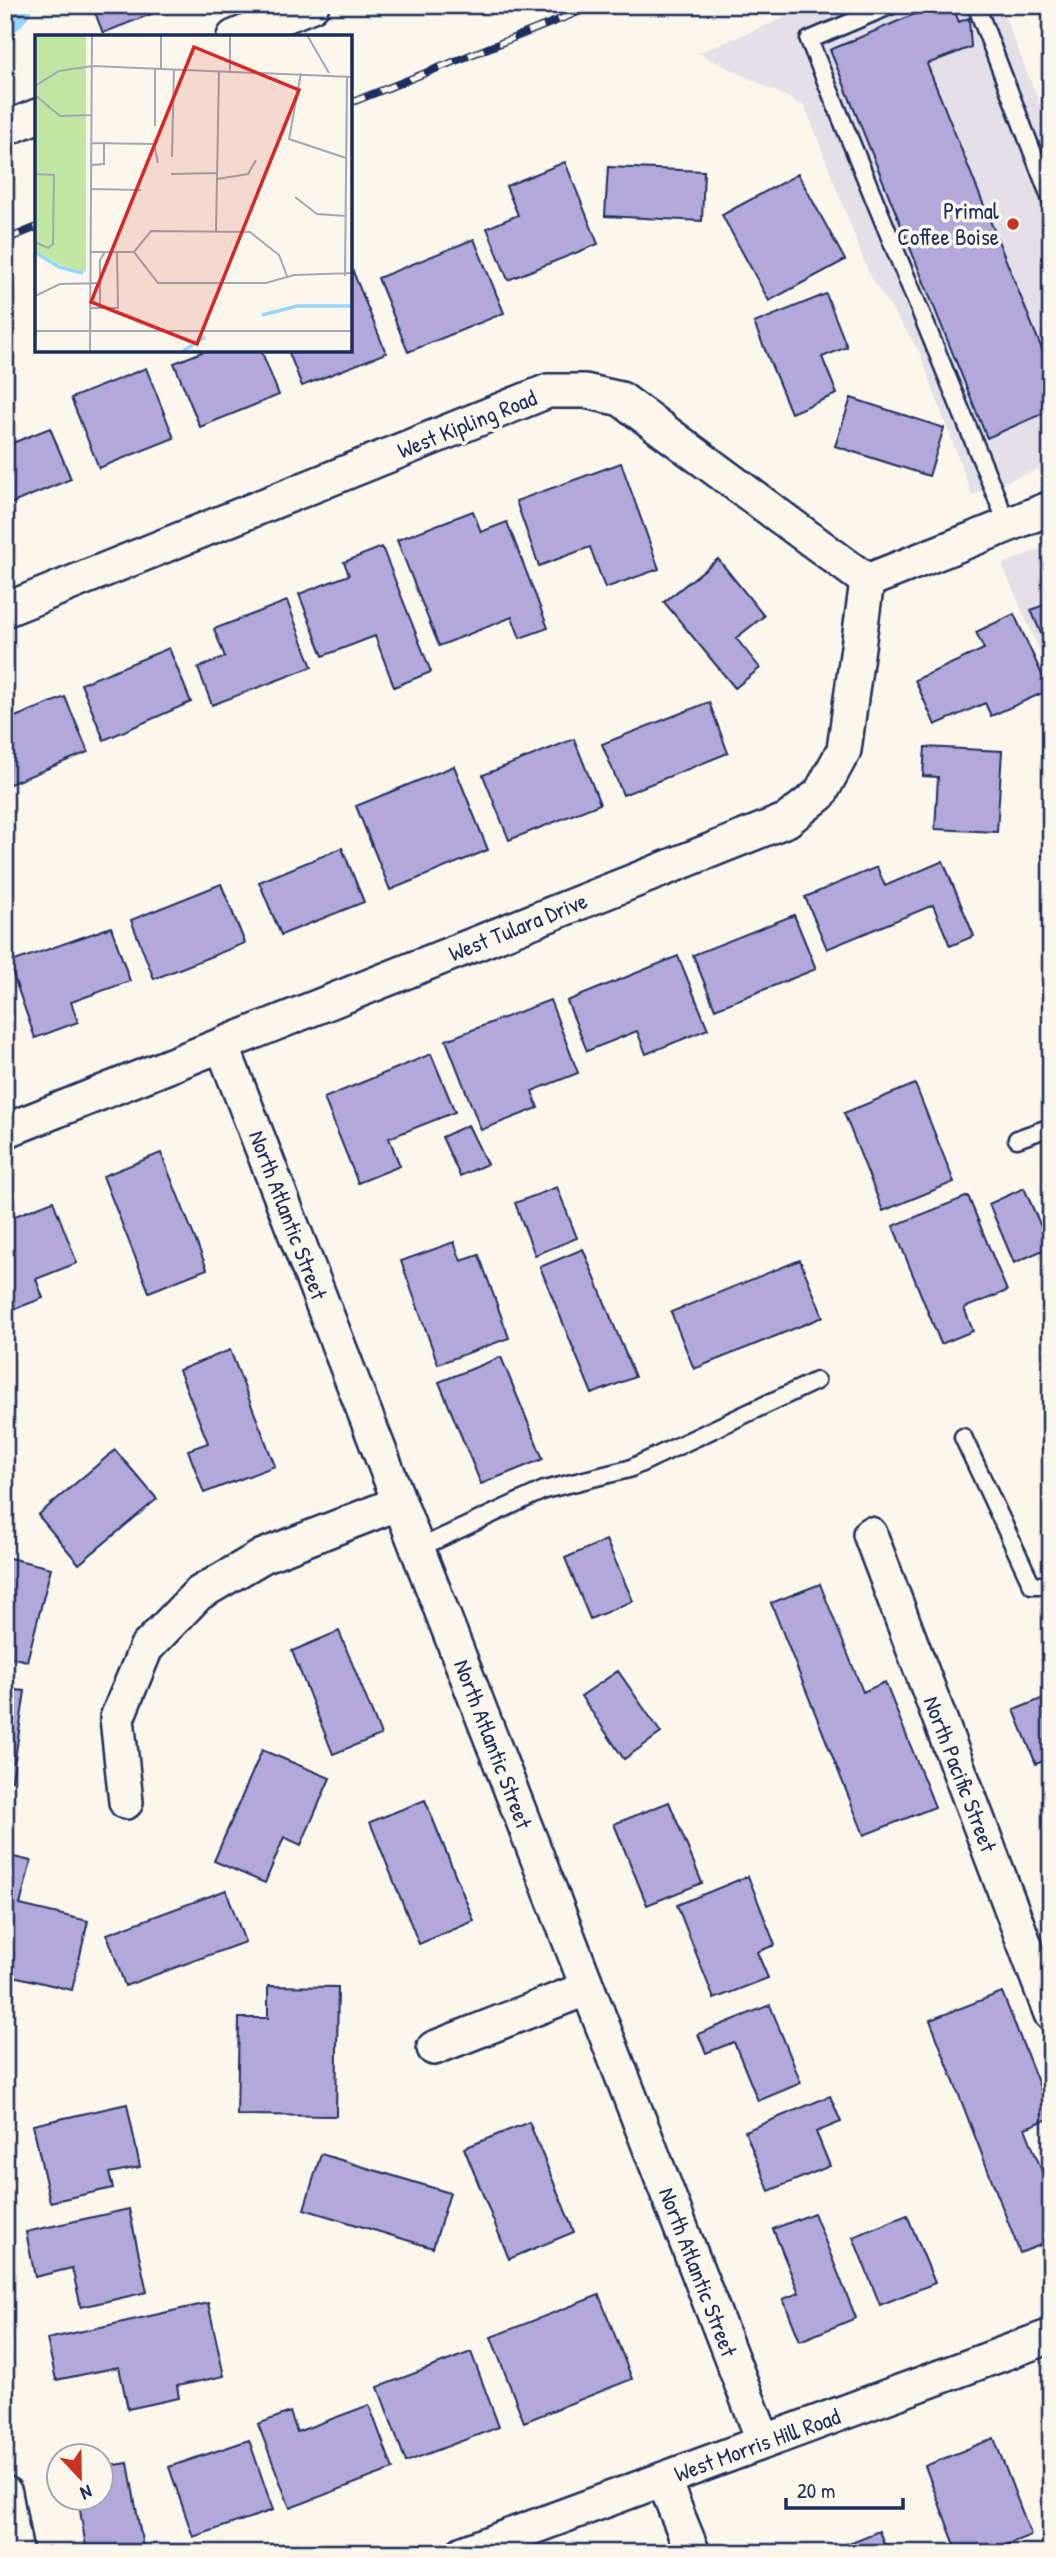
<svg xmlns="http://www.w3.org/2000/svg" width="1056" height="2558" viewBox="0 0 1056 2558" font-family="'Patrick Hand',sans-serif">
<rect width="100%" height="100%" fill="#fbf7ec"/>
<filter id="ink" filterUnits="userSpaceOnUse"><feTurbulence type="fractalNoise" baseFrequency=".0143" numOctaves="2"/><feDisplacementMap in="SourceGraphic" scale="14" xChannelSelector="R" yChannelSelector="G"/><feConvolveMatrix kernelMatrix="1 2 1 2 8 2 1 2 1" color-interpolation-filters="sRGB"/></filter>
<g filter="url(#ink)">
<path fill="#e5e0e7" d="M816,5H1000L1051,132V464L972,495L919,351L869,274L805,106L698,53Z
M1051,545V678L1002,564Z"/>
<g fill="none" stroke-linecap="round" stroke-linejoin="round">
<path stroke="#97d6f8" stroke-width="42" d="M5,13L11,5"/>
</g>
<path fill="#b2a9da" stroke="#1b2f5e" stroke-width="2" d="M92,5H174L103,33Z
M936,5H952L959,22L969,18L971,47L927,64L1051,372V415L1046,412L987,438L830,50Z
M565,162L598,244L508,280L487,228L518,215L506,186Z
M608,167L704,171L702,221L605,216Z
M798,174L845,260L769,301L722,215Z
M474,239L504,313L408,352L378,278Z
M350,264L386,353L302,386L288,350H350Z
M826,294L847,347L822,357L837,394L791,413L754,323Z
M207,350H261L279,395L200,427L174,363Z
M146,368L174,438L99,468L71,398Z
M851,398L944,428L929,476L835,446Z
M50,428L71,479L5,506V446Z
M621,463L659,569L605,588L590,547L539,566L516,501Z
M473,511L481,532L507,522L548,628L520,638L512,617L439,646L397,540Z
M382,547L431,672L394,687L375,636L323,656L299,594L349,575L344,562Z
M718,559L764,616L736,638L760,668L735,688L664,602Z
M287,601L312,667L212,705L198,668L225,657L214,629Z
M1051,602V657L1031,610Z
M1014,614L1049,690L991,716L985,703L935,725L915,680L984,649L976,632Z
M169,648L191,702L104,740L81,684Z
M65,697L88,752L5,786V721Z
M709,702L728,753L623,795L602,744Z
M574,739L600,804L509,840L483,775Z
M925,747L1002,751L997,832L935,829L938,777L923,776Z
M454,766L488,850L390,890L356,806Z
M342,848L364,902L281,935L259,882Z
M943,861L974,936L950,946L933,905L827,949L805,897L877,867L885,886Z
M221,884L245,943L154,979L131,920Z
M794,915L816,969L715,1009L693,955Z
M111,927L130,981L71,1002L78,1022L35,1038L9,963Z
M678,956L708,1029L646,1054L637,1031L587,1051L567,1001Z
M550,1000L578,1073L532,1091L538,1108L481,1130L446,1040Z
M431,1054L455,1112L389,1138L400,1166L358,1183L324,1098Z
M915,1084L954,1182L883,1211L844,1113Z
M468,1125L487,1164L460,1176L442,1137Z
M161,1153L207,1269L149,1292L103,1176Z
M557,1187L577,1238L535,1255L515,1203Z
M1024,1188L1050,1247L1014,1263L989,1204Z
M968,1196L1007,1291L964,1308L973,1331L941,1344L893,1226Z
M53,1201L77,1263L36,1279L43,1298L15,1309L5,1285V1220Z
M454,1242L461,1261L479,1255L509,1338L438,1364L401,1261Z
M583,1249L635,1377L592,1394L540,1267Z
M800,1260L823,1317L694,1369L671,1312Z
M230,1350L275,1466L204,1493L188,1450L208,1443L179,1370Z
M501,1357L543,1459L481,1484L439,1382Z
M115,1450L157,1499L79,1564L38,1515Z
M606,1540L633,1601L590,1619L565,1558Z
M5,1557L51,1568L27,1661L5,1656Z
M820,1584L863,1692L885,1682L935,1807L864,1835L771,1603Z
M339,1631L381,1735L333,1754L292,1651Z
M618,1671L661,1733L624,1759L581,1696Z
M5,1689L25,1691L12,1780L5,1779Z
M1051,1695V1758L1036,1764L1014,1710Z
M262,1750L330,1778L301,1845L284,1837L265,1883L214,1861Z
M425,1800L474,1921L419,1944L370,1822Z
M669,1802L702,1883L647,1905L614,1824Z
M5,1855L31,1861L20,1905L88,1921L72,1990L5,1974Z
M748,1876L775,1945L757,1952L768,1978L714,1999L677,1905Z
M226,1890L245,1942L125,1986L107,1934Z
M268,1986L338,1987L336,2116L237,2115L239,2018H268Z
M1002,1992L1051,2115V2118L1025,2128L1051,2194V2241L1020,2253L930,2020Z
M770,2005L801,2083L758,2101L734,2042L706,2053L698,2034Z
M830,2096L841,2122L816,2132L830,2166L769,2191L745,2131Z
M127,2104L140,2167L109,2173L113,2188L50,2202L33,2125Z
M529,2122L574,2232L509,2259L464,2148Z
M321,2154L450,2193L433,2248L304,2209Z
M129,2209L147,2292L81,2307L72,2268L35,2277L26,2232Z
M814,2213L856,2318L800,2341L783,2299L799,2293L773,2229Z
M907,2215L935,2283L880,2305L853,2237Z
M599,2295L632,2379L524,2422L491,2337Z
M208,2303L224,2376L177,2386L179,2398L128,2409L119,2367L56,2380L47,2339Z
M471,2352L499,2427L406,2462L378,2387Z
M369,2405L393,2469L290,2508L258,2424L290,2412L297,2432Z
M994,2438L1031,2535L985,2553H958L925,2466Z
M249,2440L273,2510L193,2537L169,2467Z
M128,2463L144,2553H87L78,2498H102V2467Z
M879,2531L888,2553H824Z"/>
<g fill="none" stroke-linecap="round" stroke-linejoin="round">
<defs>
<path id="service" d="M892,5L809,40L1008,525
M976,5L1051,200
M1017,1139L1051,1127
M963,1437L1032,1585H1051
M417,1549L544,1490L629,1469L816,1381"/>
<path id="minor" d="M234,37L312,5
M5,129L37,116
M5,610L548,391H585L621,399L867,581L1051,508
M222,1045L764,2442
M5,1131L787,820L820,794L844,750L867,581
M870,1534L1051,2014
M126,1802L117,1718L146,1648L198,1594L263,1556L399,1503
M434,2048L588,1988
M663,2479L693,2553
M5,2493L16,2553
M463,2553L1051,2336"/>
</defs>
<use href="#service" stroke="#1b2f5e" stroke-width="21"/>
<use href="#minor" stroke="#1b2f5e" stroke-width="38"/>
<use href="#service" stroke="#fbf7ec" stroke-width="16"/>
<use href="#minor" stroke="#fbf7ec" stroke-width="33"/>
<defs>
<path id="rail" d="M350,103L596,5
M5,240L37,227"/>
</defs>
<use href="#rail" stroke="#1b2f5e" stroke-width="8"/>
<use href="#rail" stroke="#fbf7ec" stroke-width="5" stroke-dasharray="16" stroke-linecap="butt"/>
</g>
</g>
<circle fill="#c8321e" stroke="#fbf7ec" stroke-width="2.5" cx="1013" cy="224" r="7"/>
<g text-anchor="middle" stroke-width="7" stroke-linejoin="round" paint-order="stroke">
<g font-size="23" fill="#1b2f5e" stroke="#fbf7ec" text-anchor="end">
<text x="999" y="219">Primal<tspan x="999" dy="26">Coffee Boise</tspan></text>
</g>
<g font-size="23" fill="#1b2f5e" stroke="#fbf7ec">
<text transform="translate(467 424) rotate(-22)" y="8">West Kipling Road</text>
<text transform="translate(518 927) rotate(-22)" y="8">West Tulara Drive</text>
<text transform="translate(288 1215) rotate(69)" y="8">North Atlantic Street</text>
<text transform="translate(493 1744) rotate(69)" y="8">North Atlantic Street</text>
<text transform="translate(960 1774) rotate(69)" y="8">North Pacific Street</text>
<text transform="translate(698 2272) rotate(69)" y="8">North Atlantic Street</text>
<text transform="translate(757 2445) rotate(-20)" y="8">West Morris Hill Road</text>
</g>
</g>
<g transform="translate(35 35)">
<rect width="317" height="317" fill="#fbf7ec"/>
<path d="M0,0H51V237L25,230L0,215Z" fill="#bfe7a2"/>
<path fill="none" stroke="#97d6f8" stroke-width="3.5" d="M0,217L24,232L48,238M227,280L262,271H317M148,316L170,302"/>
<path fill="none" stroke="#a1a7b3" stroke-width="2" d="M272,0L294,38M120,34V91M126,34V0M195,36V0M266,38L254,104L311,123M0,51L24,36L57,31L317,42M0,60L25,81L56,80M56,108L119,109L123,128M137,122L139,34M57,130L69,129V107M0,139L19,140L18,209L13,213L0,207M136,139L182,138M182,144L213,139L221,125M56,154L106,155M260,162L282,179L311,181M181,196L184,36M56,217H99L123,248H231L259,240L317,238M99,217L116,196L215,197L244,220L252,241M310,241L312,41M0,261L25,249L65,248M56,273H83L82,217M65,273V225L70,217M0,296H317M55,316L57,0"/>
<path fill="#d62828" fill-opacity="0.15" stroke="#d62828" stroke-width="3.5" d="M159,12L264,55L162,309L56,267Z"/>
<rect width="317" height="317" fill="none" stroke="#1b2f5e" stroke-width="3.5"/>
</g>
<rect width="1056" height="2558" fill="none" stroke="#fbf7ec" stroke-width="28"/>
<rect x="14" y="14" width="1028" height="2530" fill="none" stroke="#1b2f5e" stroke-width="2.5" filter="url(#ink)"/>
<g transform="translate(80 2477) rotate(158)"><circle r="33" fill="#fbf7ec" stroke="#a1a7b3" stroke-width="2"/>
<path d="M0-5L12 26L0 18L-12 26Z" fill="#c8321e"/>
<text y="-10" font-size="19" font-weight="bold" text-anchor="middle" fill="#1b2f5e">N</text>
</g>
<path d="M786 2498v10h117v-10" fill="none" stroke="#1b2f5e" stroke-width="3.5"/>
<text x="797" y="2498" font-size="21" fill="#1b2f5e" stroke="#fbf7ec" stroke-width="5" paint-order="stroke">20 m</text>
</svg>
